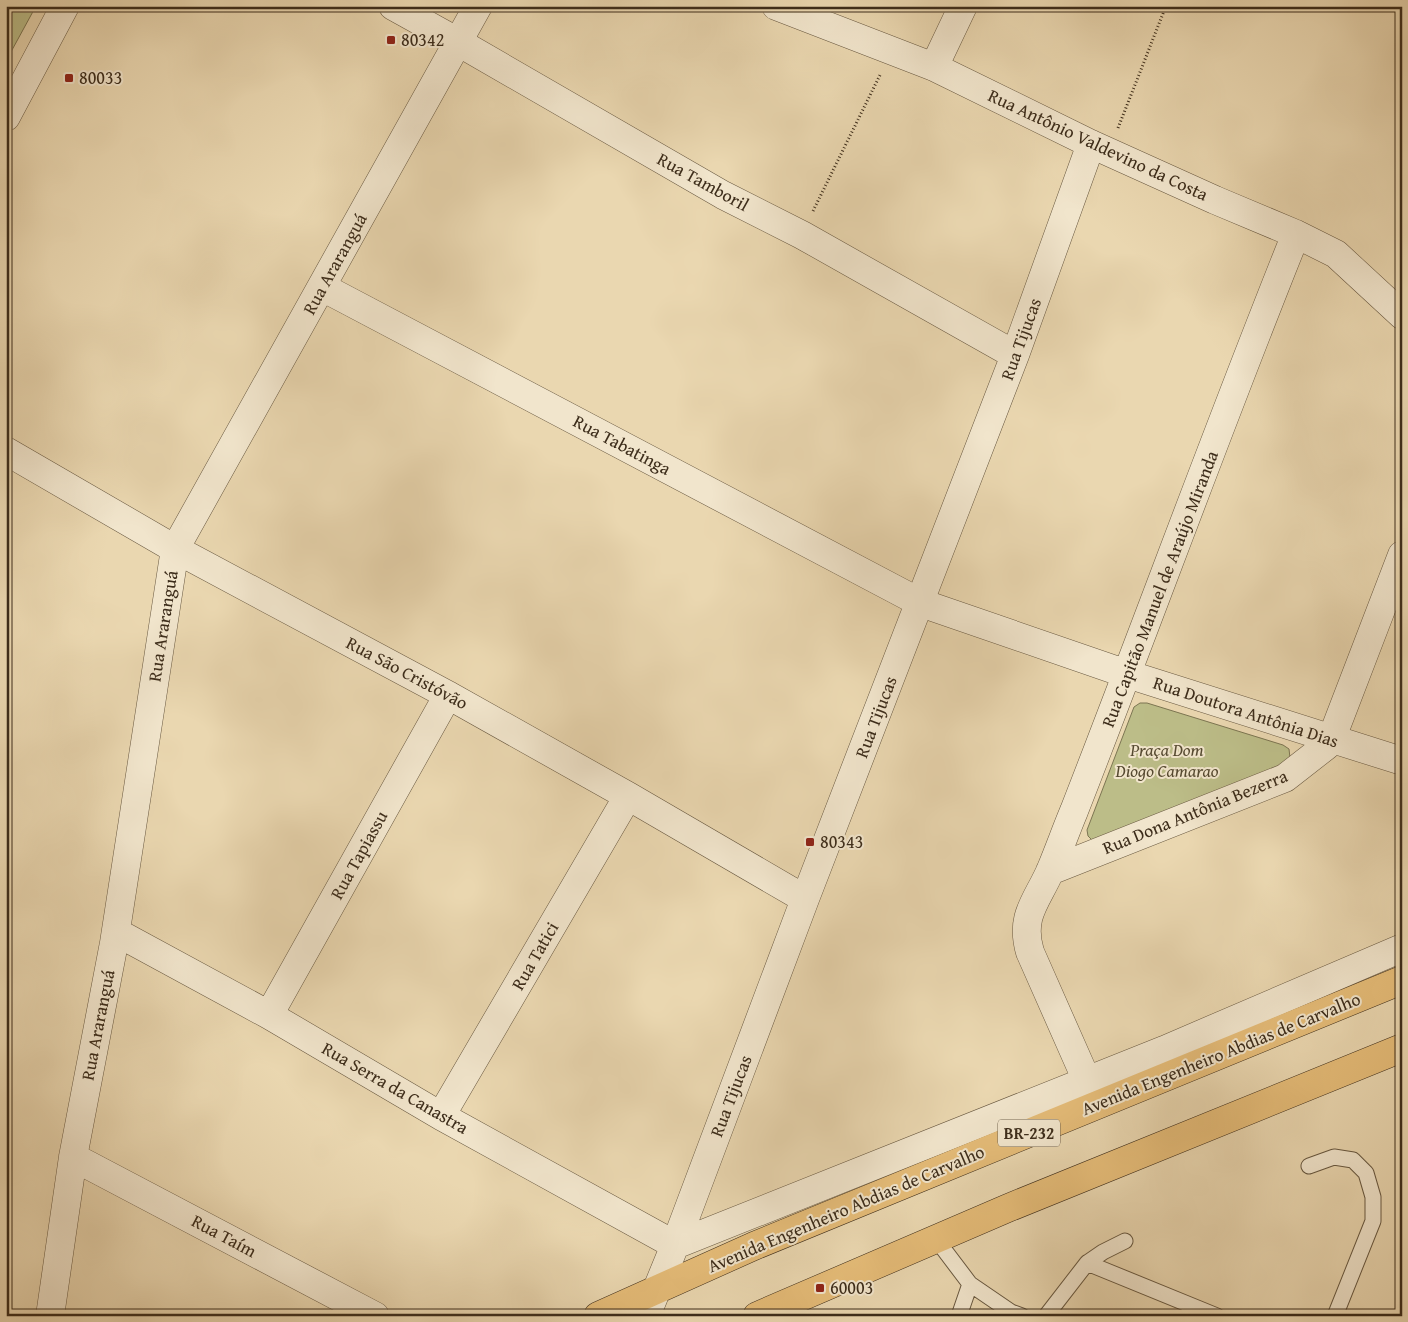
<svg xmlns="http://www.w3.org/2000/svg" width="1408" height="1322" viewBox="0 0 1408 1322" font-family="'Gentium Book Plus',serif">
<rect width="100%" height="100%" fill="#ead7b0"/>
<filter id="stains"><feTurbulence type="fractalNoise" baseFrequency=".004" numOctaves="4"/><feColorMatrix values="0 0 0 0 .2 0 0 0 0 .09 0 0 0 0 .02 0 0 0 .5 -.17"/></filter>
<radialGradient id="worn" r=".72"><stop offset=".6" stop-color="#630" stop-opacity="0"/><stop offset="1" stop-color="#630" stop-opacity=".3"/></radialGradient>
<path fill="#bcbd88" stroke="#7c7552" d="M6,6H36L6,61Z
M1140,703H1147L1283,745L1289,749L1290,758L1286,764L1093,841L1088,836L1087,830L1134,707Z"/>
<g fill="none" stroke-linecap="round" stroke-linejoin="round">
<defs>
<path id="service" d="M1309,1166L1334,1157L1353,1160L1366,1173L1373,1197V1221L1335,1316
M936,1239L970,1284L1011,1312L1022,1316
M1087,1263L1103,1252L1125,1241
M959,1316L970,1284
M1046,1316L1087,1263L1217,1316"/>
<path id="minor" d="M393,6L458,42L723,195L802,235L1015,355
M776,6L934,67L1091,144L1215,200L1296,234L1336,254L1402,315
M934,67L963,6
M322,287L921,603L1127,674L1402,761
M6,451L175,549L448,695L628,796L805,899
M1050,871L1285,778L1326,746L1331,740L1402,555
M116,932L269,1015L441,1116L675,1245L1164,1050L1402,948
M269,1015L448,695
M1087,1081L1030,952C1019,915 1038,900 1051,869C1059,850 1066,830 1074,811C1149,619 1219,425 1296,234
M441,1116L628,796
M73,1157L375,1316
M657,1289L675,1245L805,899L1015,355L1091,144
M50,1316L73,1157L114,943L175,549L478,6"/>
<path id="tertiary" d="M6,117L65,6
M646,1316L657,1289"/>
<path id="trunk" d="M598,1316L754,1246L1402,980
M757,1316L1008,1208L1402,1048"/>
</defs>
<use href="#service" stroke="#685840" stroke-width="17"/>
<use href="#minor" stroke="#685840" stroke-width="29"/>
<use href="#tertiary" stroke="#685840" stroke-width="29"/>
<use href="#trunk" stroke="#3d2d1b" stroke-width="29"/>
<path stroke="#3d2d1b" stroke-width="3" stroke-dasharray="1 2.5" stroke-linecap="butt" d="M1118,128L1166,6
M813,211L880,75"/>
<use href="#service" stroke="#f1e5cc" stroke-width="15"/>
<use href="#minor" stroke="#f1e5cc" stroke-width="28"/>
<use href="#tertiary" stroke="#f1e5cc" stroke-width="28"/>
<use href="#trunk" stroke="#e5bc78" stroke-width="28"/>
</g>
<g fill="#8f2418" stroke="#f1e5cc" stroke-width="2">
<rect x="386" y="35" width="10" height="10" rx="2.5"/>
<rect x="64" y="73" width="10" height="10" rx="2.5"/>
<rect x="805" y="837" width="10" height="10" rx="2.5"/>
<rect x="815" y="1283" width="10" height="10" rx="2.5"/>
</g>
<g text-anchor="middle" stroke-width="4" stroke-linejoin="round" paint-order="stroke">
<rect fill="#f1e5cc" stroke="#736450" stroke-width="1" x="998" y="1119.5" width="62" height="27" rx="4"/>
<g font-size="16" font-weight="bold" fill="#3d2d1b">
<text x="1029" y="1139">BR-232</text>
</g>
<g font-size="18" fill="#3d2d1b" stroke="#f1e5cc" text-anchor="start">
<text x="401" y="46">80342</text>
<text x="79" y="84">80033</text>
<text x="820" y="848">80343</text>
<text x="830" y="1294">60003</text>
</g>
<g font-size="18" fill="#3d2d1b" stroke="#f1e5cc">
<text transform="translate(1098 145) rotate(25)" y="6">Rua Antônio Valdevino da Costa</text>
<text transform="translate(703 182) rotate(29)" y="6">Rua Tamboril</text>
<text transform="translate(335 264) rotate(-61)" y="6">Rua Araranguá</text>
<text transform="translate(1021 339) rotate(-70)" y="6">Rua Tijucas</text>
<text transform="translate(622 445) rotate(28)" y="6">Rua Tabatinga</text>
<text transform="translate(1160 589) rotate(-69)" y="6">Rua Capitão Manuel de Araújo Miranda</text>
<text transform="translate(163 626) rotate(-81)" y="6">Rua Araranguá</text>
<text transform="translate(407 673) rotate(28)" y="6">Rua São Cristóvão</text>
<text transform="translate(1246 712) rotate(18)" y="6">Rua Doutora Antônia Dias</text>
<text transform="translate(876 717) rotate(-69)" y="6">Rua Tijucas</text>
<text transform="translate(1195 812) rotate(-22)" y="6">Rua Dona Antônia Bezerra</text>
<text transform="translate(359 855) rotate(-61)" y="6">Rua Tapiassu</text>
<text transform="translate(535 956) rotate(-60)" y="6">Rua Tatici</text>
<text transform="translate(98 1025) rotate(-79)" y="6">Rua Araranguá</text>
<text transform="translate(1221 1054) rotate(-22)" y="6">Avenida Engenheiro Abdias de Carvalho</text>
<text transform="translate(395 1088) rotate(30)" y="6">Rua Serra da Canastra</text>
<text transform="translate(731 1096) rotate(-69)" y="6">Rua Tijucas</text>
<text transform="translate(846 1209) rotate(-23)" y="6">Avenida Engenheiro Abdias de Carvalho</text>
<text transform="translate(224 1236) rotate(28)" y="6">Rua Taím</text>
</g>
<g font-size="18" font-style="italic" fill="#564a31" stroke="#f1e5cc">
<text x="1167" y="756">Praça Dom<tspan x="1167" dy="21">Diogo Camarao</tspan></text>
</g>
</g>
<rect width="1408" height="1322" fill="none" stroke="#ead7b0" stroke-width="25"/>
<rect x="8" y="8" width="1393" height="1307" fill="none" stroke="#3d2d1b" stroke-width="2.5"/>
<rect x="12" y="12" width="1383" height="1297" fill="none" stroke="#3d2d1b"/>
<rect width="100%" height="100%" filter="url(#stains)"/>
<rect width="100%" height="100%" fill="url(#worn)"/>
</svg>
